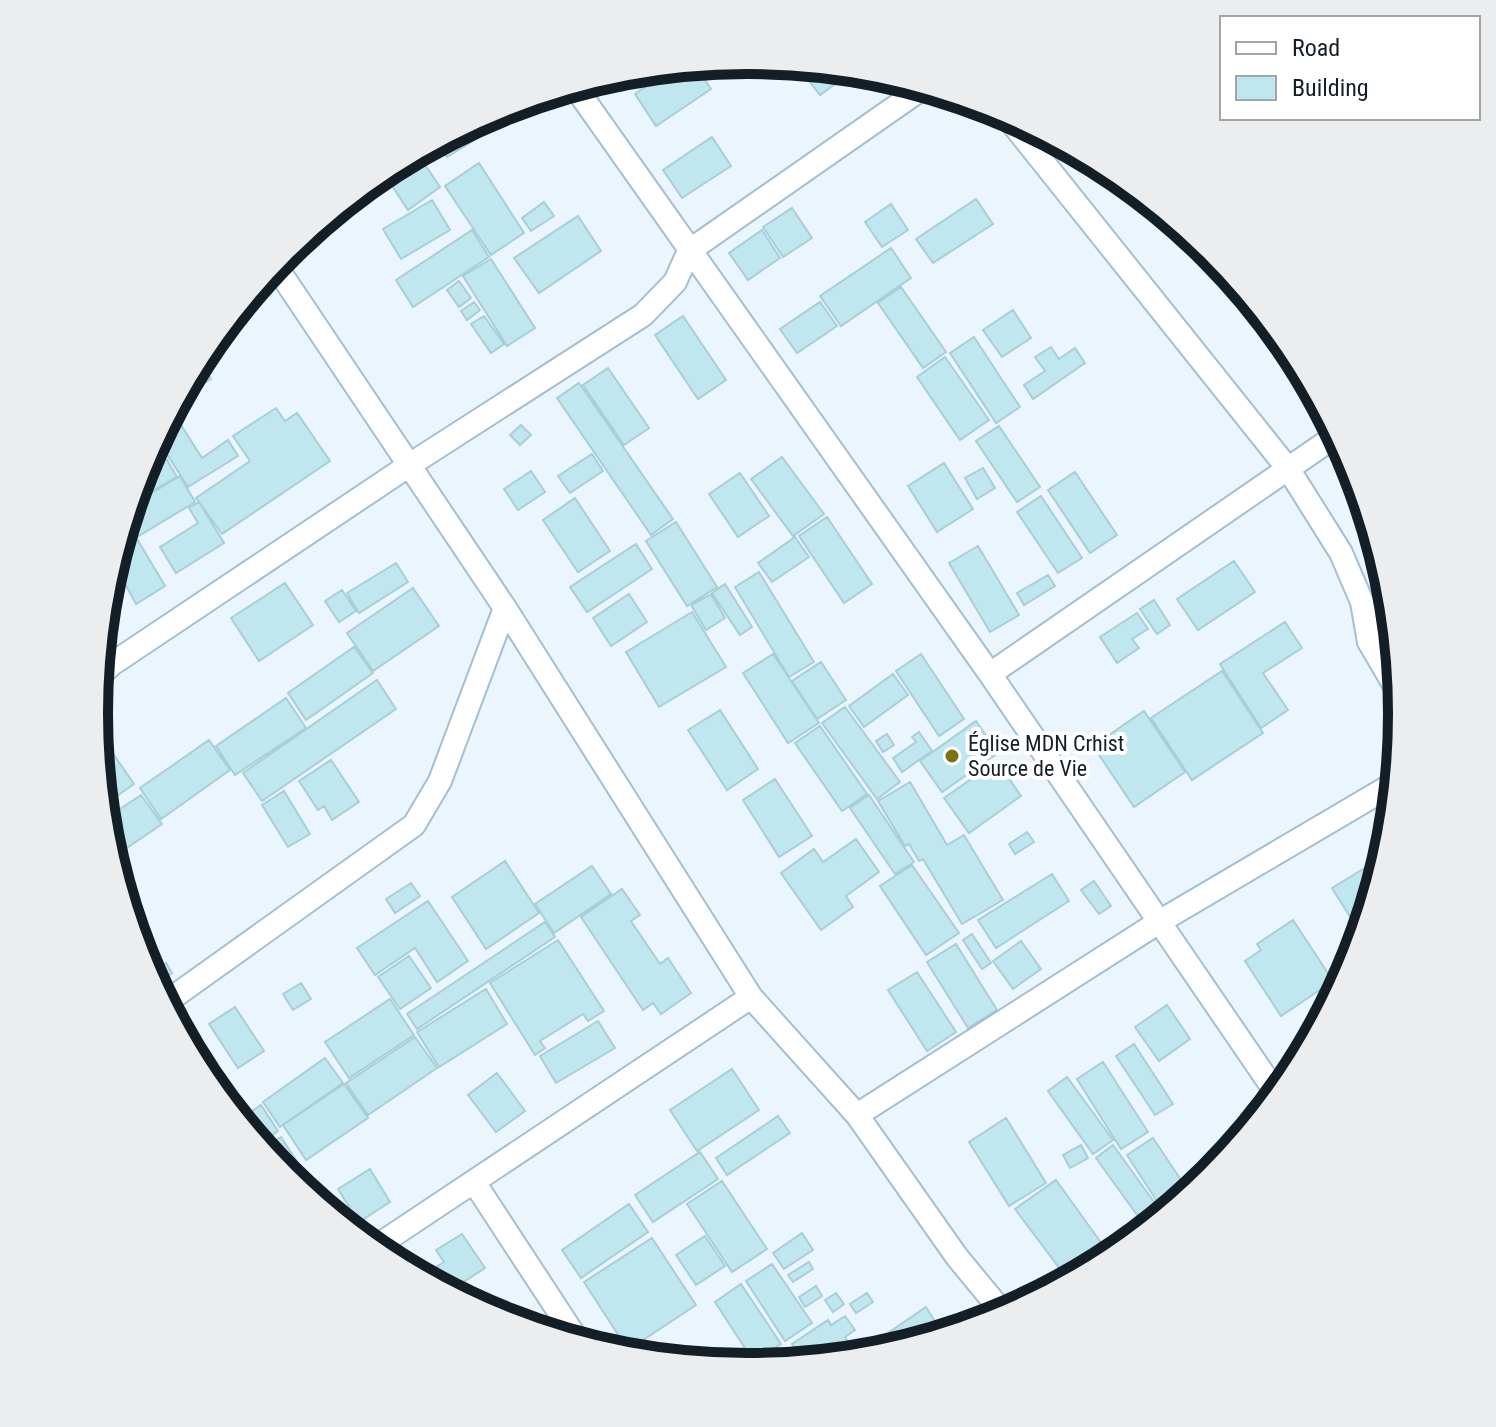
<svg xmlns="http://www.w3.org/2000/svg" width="1496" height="1427" viewBox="0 0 1496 1427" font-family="'Roboto Condensed',sans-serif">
<rect width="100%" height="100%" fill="#eaf5fe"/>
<path fill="#c0e6f0" stroke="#a9ced8" stroke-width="2" d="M729,62L705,78L696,65Z
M695,65L711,89L656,126L635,94L674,67Z
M797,65L820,67L824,72L827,71L825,68L854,70L820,95Z
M651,70L622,91L611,76L621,72Z
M515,105L519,112L447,157L438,142L498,110Z
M712,137L731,166L682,198L663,170Z
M433,145L440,155L427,164L419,152Z
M417,153L440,187L408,210L383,172Z
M479,163L524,233L491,255L445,186Z
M976,199L993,224L933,263L916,239Z
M432,200L450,230L401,259L383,229Z
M544,202L554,216L531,231L522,218Z
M891,204L908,230L882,247L865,222Z
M792,208L812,238L783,257L763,227Z
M578,216L601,251L539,293L514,258Z
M472,230L489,257L413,307L396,280Z
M762,230L780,258L748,280L729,253Z
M891,248L911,278L841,326L820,296Z
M491,259L535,328L507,346L463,276Z
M459,281L471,298L459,307L447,290Z
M901,287L946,352L923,368L878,303Z
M474,302L480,310L467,320L461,311Z
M820,302L837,326L797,353L780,329Z
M1013,310L1031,338L1002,357L983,330Z
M484,316L504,344L491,353L471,324Z
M683,316L726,380L698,399L655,335Z
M974,337L1020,407L996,423L950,353Z
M1051,347L1059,359L1075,348L1085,363L1033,399L1024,385L1045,371L1035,357Z
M945,357L989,420L960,440L917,377Z
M202,364L211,379L180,397L196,367Z
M608,368L649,428L624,445L583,385Z
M579,383L673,519L651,535L557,398Z
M276,408L285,421L297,413L330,461L222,534L196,498L250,461L233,436Z
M176,417L202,458L228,440L238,456L188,487L157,439L165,424Z
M521,425L531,435L520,445L510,435Z
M999,426L1040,487L1017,502L976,441Z
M156,442L177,477L145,495L138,483L144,463Z
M592,454L603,471L570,493L558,476Z
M782,457L824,514L793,536L751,479Z
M944,463L973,509L937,532L908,486Z
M983,468L995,488L977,499L965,478Z
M531,471L545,492L518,510L504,489Z
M1075,472L1117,535L1090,553L1048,490Z
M740,473L769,516L738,537L709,494Z
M180,476L195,502L137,537L127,519L132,505Z
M1041,496L1082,558L1058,573L1017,512Z
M575,498L610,551L578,572L543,520Z
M199,502L224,543L176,573L160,547L198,523L189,508Z
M827,517L872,584L844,603L799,536Z
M127,522L165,586L136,604L124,582L109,591L107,588Z
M676,522L717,587L687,606L646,541Z
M795,537L809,557L772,582L758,563Z
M636,544L652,569L587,612L570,587Z
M978,546L1019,615L990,632L949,563Z
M1377,548L1388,582L1387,583L1367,555Z
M1234,561L1255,592L1198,630L1177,599Z
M396,563L408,582L359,613L347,593Z
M759,572L814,662L789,677L735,587Z
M1048,575L1055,586L1024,605L1017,593Z
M285,583L313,625L259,661L231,618Z
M725,584L752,627L740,635L712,593Z
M413,588L439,626L373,671L347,633Z
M1389,589L1391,610L1381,596Z
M342,590L356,611L339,622L325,601Z
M629,594L647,622L611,646L593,618Z
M711,594L725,618L706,630L691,605Z
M1154,600L1170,625L1157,634L1140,609Z
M692,612L726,667L659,707L626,652Z
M1137,613L1148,629L1132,639L1139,648L1117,663L1100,637Z
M1285,622L1302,648L1263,673L1288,710L1261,728L1220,664Z
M354,647L373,673L306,720L288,693Z
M773,654L819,723L788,743L743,673Z
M921,654L964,719L939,736L896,671Z
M821,662L846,700L817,719L792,681Z
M1222,671L1263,733L1192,780L1151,718Z
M893,674L908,695L864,727L849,706Z
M377,680L396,709L262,801L243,773Z
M286,698L306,728L235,775L216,746Z
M845,707L900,782L877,799L822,723Z
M720,710L758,769L727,790L688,730Z
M1144,711L1185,772L1134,807L1093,746Z
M976,721L998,753L942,792L920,761Z
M820,726L867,794L842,811L795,743Z
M96,729L134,784L104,805Z
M919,732L932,751L902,772L893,758L916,742L912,737Z
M887,734L894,745L883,752L876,741Z
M209,740L230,770L161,819L140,788Z
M331,760L359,802L332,820L324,806L318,810L299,781Z
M997,761L1021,796L969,833L944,798Z
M775,779L812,836L779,857L743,800Z
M910,782L947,845L964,835L1003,900L962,924L923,859L919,861L909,844L905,846L878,801Z
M284,791L310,834L288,847L262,805Z
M141,795L162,824L112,858L105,819Z
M869,795L914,862L895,874L850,808Z
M1027,832L1034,842L1015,854L1009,844Z
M856,839L879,872L846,896L853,907L821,930L781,873L814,849L823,862Z
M505,861L539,913L486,949L452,897Z
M912,865L959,933L926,955L880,886Z
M592,866L611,894L554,933L535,904Z
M1363,869L1375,888L1361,934L1332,888Z
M1052,874L1069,901L996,948L978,920Z
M1094,881L1111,906L1099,914L1081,890Z
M411,883L420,896L395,913L386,899Z
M622,889L640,915L631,921L660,964L668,958L691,993L661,1014L653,1003L643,1010L581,917Z
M428,901L468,961L437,982L415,948L375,975L357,948Z
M132,919L161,962L148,970L144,963Z
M1293,920L1333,981L1281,1016L1245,961L1261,950L1257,944Z
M545,922L555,937L417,1029L407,1014Z
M972,934L991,963L982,969L963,940Z
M558,940L604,1011L588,1021L583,1014L540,1041L545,1048L535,1055L490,983Z
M1021,941L1041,969L1013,989L993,961Z
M956,944L997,1010L968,1028L927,962Z
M409,956L431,988L400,1009L378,977Z
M166,963L172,973L161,980L155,970Z
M917,972L956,1032L927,1051L888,990Z
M301,983L311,999L293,1010L283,994Z
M486,989L507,1024L439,1067L417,1032Z
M390,999L414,1035L349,1078L325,1042Z
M1167,1005L1190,1039L1159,1061L1135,1027Z
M235,1007L264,1051L238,1068L209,1024Z
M598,1021L615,1048L556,1083L540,1056Z
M415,1037L437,1068L368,1115L346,1083Z
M1134,1044L1173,1104L1155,1115L1116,1056Z
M325,1058L343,1083L280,1127L263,1102Z
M1103,1062L1148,1132L1121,1149L1077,1079Z
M732,1069L759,1110L697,1151L670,1110Z
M497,1073L525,1111L496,1132L468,1095Z
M1067,1077L1113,1140L1093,1154L1048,1091Z
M344,1084L368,1118L306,1160L283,1125Z
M261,1105L278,1131L260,1144L240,1119Z
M778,1116L790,1133L727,1175L716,1158Z
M1006,1118L1046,1183L1009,1206L969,1142Z
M281,1137L298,1163L283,1172L263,1148Z
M1153,1138L1187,1189L1160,1206L1127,1155Z
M1081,1145L1088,1158L1070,1168L1063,1155Z
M1113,1145L1162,1213L1145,1226L1096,1158Z
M700,1152L718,1179L653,1222L635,1195Z
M370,1169L390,1202L359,1222L338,1189Z
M1056,1180L1102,1244L1063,1273L1015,1209Z
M722,1181L767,1249L732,1272L687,1204Z
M332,1196L355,1230L354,1231L320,1204Z
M629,1204L648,1232L581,1278L562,1250Z
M802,1233L813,1250L784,1269L773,1253Z
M462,1234L485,1268L462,1283L477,1306L421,1276L444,1262L436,1250Z
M705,1236L725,1266L696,1285L676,1255Z
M652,1238L696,1305L628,1350L584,1282Z
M809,1262L813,1269L793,1282L788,1275Z
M772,1264L812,1323L785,1341L746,1281Z
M741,1284L781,1344L754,1362L715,1302Z
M816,1286L822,1296L805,1307L799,1297Z
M836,1293L844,1304L833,1312L825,1300Z
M867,1293L873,1302L856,1313L850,1304Z
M926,1307L943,1334L878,1354L872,1344Z
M524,1315L534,1328L514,1322Z
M845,1316L855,1330L845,1337L857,1356L804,1361L792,1344L828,1320L831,1325Z
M717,1350L726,1365L699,1362Z"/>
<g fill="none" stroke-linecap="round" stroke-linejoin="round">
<defs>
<path id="minor" d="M575,87L990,674L1277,1094
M1004,113L1289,470L1341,553L1362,602L1369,642L1399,693
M275,265L505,608L751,997L857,1115L957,1257L1004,1314
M990,674L1337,435
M98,677L112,664L411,464L643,315L675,282L689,251L924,87
M165,1003L414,825L440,781L505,608
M857,1115L1159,922L1395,783
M474,1182L578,1341
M374,1248L751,997"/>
</defs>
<use href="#minor" stroke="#a4bed3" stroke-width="26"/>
<use href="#minor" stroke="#fff" stroke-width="22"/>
</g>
<circle fill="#7a7214" stroke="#fff" stroke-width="3" cx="952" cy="756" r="8"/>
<g text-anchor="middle" stroke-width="8" stroke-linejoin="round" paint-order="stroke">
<g font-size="22" fill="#141e26" stroke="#fff" text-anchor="start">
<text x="968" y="751">Église MDN Crhist<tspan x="968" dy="25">Source de Vie</tspan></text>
</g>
</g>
<path d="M0 0H1496V1427H0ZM747 74H749A639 639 0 0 1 1388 713V714A639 639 0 0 1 749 1353H747A639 639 0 0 1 108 714V713A639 639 0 0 1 747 74Z" fill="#ecedee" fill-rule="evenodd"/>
<path fill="none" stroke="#141e26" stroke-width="10" d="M747 74H749A639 639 0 0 1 1388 713V714A639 639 0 0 1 749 1353H747A639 639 0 0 1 108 714V713A639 639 0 0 1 747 74Z"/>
<rect x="1220" y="16" width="260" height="104" fill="#ffffff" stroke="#a1a5a8" stroke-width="2"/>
<rect x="1236" y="42" width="40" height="12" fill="#ffffff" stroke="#a1a5a8" stroke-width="2"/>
<text x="1292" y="56" font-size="24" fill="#141e26">Road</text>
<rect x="1236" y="76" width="40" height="24" fill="#c0e6f0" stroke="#a1a5a8" stroke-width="2"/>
<text x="1292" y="96" font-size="24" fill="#141e26">Building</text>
</svg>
